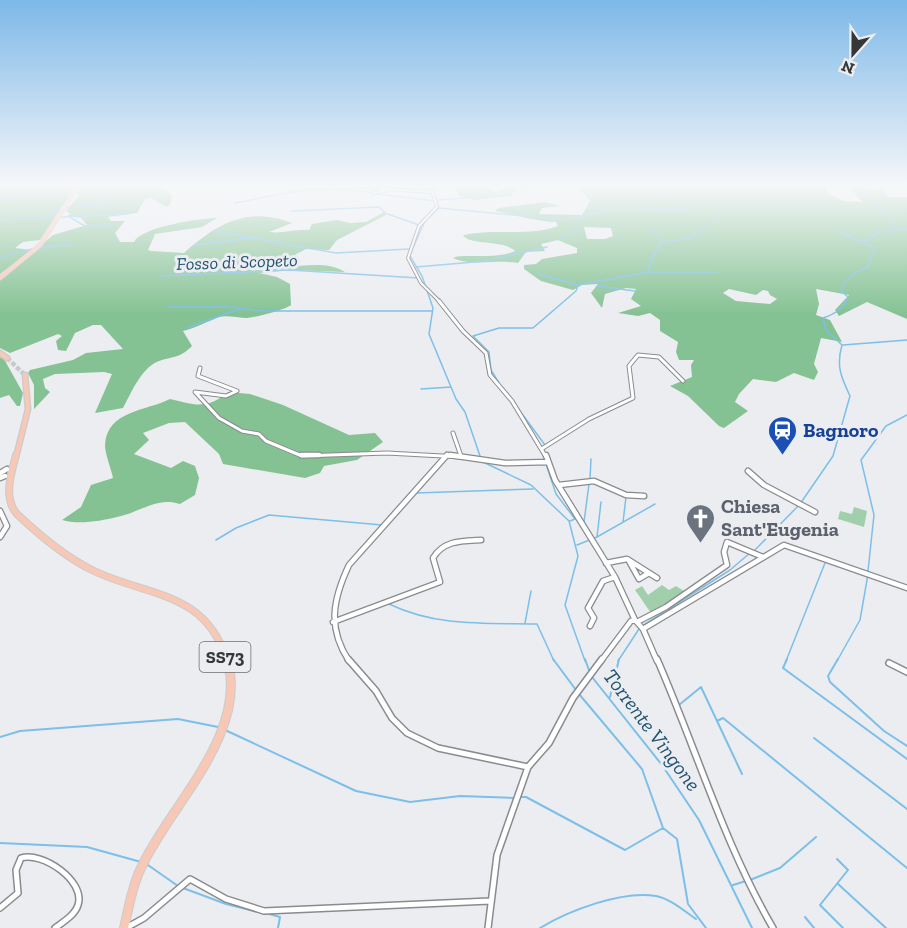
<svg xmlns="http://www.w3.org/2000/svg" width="907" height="928" viewBox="0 0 907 928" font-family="'Zilla Slab',serif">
<rect width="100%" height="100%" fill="#ecedf1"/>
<path fill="#a2cfab" d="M854,507L867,511L864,527L838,519L840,511L852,514Z
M662,585L669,590L676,586L684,591L651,613L635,590L642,586L648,595Z"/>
<path fill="#85c293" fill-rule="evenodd" d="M0,184H77L40,240L23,242L15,248L32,250L0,274Z
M86,184H184L158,185L172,195L171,203L167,207L151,198L145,199L137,213L108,217L111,221H125L115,233L120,242H134C141,227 200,218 217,218L202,227L155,234L148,250L151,251L184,253C218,223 248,206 292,223L269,232C283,234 294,229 309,230L312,224L337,220L350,223L366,222L384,212L386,215L337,240L329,250L306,249L291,257L299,260L298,263L250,270C276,273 321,256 345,272L291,270L259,273L277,277L290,284L291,305C287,309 254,318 247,318C238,318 227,315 219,317C206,322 196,328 183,331L192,346C181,357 176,356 162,360C142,365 132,392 123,408L95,413L112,374L104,372L55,374L43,379L45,388L50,392L34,409V385L28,373L30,370L73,360L86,353L123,349L101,325H93L75,333L66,351L58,350L56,341L62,336L58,334L10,353L0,348V280L53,235L87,225L81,218L67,216L71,214L66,211L79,195L78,193Z
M452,184H479L495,192L502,191L507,184H519L511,196L474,200L458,195L459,193Z
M587,184H809L826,187L828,194L844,201L862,202L851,189L831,184H856L876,191L879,187L889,197H907V319L867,302L839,316L835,310L849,295L816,289L819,304L816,315L830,320L842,342L821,338L814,364L818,372L814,380L794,373L776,382L753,379L739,394L735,402L748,411L724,428L719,426L688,396L670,386L692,377L691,365L694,360H679L676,352L678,342L660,331V320L650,313L638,316L618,313L641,306L631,299L636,289L626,288L605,294L602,308L591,293L598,284L582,285L573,290L541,281L524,269V265L536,264L542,259L577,253V248L558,240L541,244L545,251L526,252L518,263C498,259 472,267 453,258C460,253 497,260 515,251C503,239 469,246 463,235C495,228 529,237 558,226L556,222C534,221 517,215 495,211L498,208L545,202L560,206L542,208L539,214L582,215L590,201L578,187L591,186ZM584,227L611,228L613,236L605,239H587ZM729,289L756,295L763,290L768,291L770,295L777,299L770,304L736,301L723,293Z
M0,357L4,359L23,393L20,406H17L9,395L0,398Z
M228,392L250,394L283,405L349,435L375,433L383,442L357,460L324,466L320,473L305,478L223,464L219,454L185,422L169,423L143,433L149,440L134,454L171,468L183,461L195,466L199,478L195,495L180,504C157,496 139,513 117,517C101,521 78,525 62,520L81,507L91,485L113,478C111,468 105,454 105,445C107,410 147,411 170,399C195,405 207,410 228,392Z"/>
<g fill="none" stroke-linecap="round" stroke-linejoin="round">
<path stroke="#7cbfe9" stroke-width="1.5" d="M185,184H245
M414,184L429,185
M432,184L439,208
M854,186L874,201L897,228
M0,188L16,184
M377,194L435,201
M0,199L100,192
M438,200L501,195L539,184
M235,203C284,194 323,182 372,193
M86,205L109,199
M647,205L688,184
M66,208L104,205
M439,208L567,220L608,210L690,208
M291,211L379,207L385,213L419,225
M46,215L61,209
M71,218L85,226H112
M428,218L439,208
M0,220L127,214
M651,227L662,242
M213,231L336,253L409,249
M838,231L875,248L868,267C856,272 845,278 841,291L848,297C843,309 835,314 823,318L826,330L842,345
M559,240L580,226
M866,241L880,232L907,229
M195,245L251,238
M40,248L71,244
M411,252L425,221
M410,256L422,276L433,308L429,334L456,399L465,412L480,456
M0,258L32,249
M416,267L486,261L547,247
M648,272L651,260L661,243L690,238L728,211
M538,274L578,285L648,272H717
M160,276L289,270L419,278
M597,286L635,291
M167,307H232L262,311H432
M187,328L239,309
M843,345L907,340
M499,383L491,370L489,352L473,336L499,328H533L576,291L578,285
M421,389L451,387
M506,392L545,445
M543,455L556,494L575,519L570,521
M483,462L531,485L569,521L578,556L565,605L585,661
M590,479L591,459
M397,514L416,493L533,489
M623,522L626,497
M586,526L584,522L589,484
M597,537L601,502
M216,540L236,528L269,515L382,525
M577,545L597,537L655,504
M754,551L800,504L833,456L850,396C841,377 836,366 842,345
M389,604C437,627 485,623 537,624L554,661
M525,623L531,591
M642,626L730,570L750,553
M618,661L639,629
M786,661L825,563
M837,661L860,620L867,580L874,515L861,460L886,426L907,415"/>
<path stroke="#7cbfe9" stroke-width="2" d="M553,659L576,690
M585,659L590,673
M787,659L783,668L907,759
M838,659L828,676L830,682L884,731L907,746
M592,677L662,765L699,820L752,928
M579,694L642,769L663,828L677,839L688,904L706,928
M610,697L619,659
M679,705L701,687L742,774
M717,721L723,718L907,868
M225,730L356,791L410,802L460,796L514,798
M0,737L20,731L178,719L218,727
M814,738L907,809
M519,797H526L625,850L663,828
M0,843L87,847L141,862
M837,859L848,870L820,905L843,928
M145,863L178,886
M750,880L780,868L816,837
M838,884L886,928
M733,885L746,881
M183,888L226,904L258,912
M266,913L280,917L278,928
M805,917L814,928
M540,928C568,911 622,890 656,896C671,899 684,911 696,919"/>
<path stroke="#c8c9cc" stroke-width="4.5" stroke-dasharray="4.5 2" stroke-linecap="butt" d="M7,358L25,375"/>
<defs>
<path id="minor-far3" d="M355,184L370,188L432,192
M430,184L437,207L419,226L408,258L421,283L440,302
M374,193L387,190"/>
<path id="minor-far2" d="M439,301L463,331L486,353L490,375L512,401L546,457
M200,368L198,376L237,391L226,396L195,392L219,418L242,431L259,434L266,441L302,456L387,453L461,457
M453,433L461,456
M543,448L589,419L633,398L629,366L638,355L659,357L683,381
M445,457L447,455"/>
<path id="minor-far1" d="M301,455H319
M450,455L505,463L548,462
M546,455L555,480L615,577L635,620L631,621L601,661
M748,471L764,485L815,512
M0,473L7,469
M0,478L5,476
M559,485L594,481L626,495L644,496
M0,511L7,526L0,537
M629,561L639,579L649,573
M606,563L627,559L657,578
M635,620L643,629L657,661
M333,622L440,582L433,558C444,540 462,541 481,540
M637,622L666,607L727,565L724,552L727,542L763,557
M590,626L594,618L588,608L603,581L615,577
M643,629L784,545L907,588
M349,661C327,628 333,599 349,565L447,455"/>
<path id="minor" d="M348,659L376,691L392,718L407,733L438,748L528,767
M657,659C696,748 724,844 773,928
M889,663L907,672
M0,908L18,893L16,870L21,858C42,851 86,881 78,905C75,915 63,922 55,928
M126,928L144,918L190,879L226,899L264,911L490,901
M488,928L497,855L528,767L549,743L573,698L602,659"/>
<path id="major-far3" d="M0,278L40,245L80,184"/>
<path id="major-far2" d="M0,353L7,358
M16,457L28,409L25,375"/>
<path id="major-far1" d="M16,455C11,474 3,498 17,514C38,534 67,558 94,571C149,597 206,591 227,661"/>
<path id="major" d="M124,928C129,906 133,882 144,862C173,803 249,731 227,659"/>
</defs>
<use href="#minor-far3" stroke="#8a8b8e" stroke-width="4"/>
<use href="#minor-far2" stroke="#8a8b8e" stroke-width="5"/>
<use href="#minor-far1" stroke="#8a8b8e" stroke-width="7"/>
<use href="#minor" stroke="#8a8b8e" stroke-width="8"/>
<use href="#major-far3" stroke="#cbcbcb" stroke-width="5"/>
<use href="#major-far2" stroke="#cbcbcb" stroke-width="7"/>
<use href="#major-far1" stroke="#cbcbcb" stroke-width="8"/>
<use href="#major" stroke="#cbcbcb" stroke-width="10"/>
<use href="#minor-far3" stroke="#fff" stroke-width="2"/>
<use href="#minor-far2" stroke="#fff" stroke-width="3"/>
<use href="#minor-far1" stroke="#fff" stroke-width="4.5"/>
<use href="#minor" stroke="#fff" stroke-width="5"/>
<use href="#major-far3" stroke="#f7c8b6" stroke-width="4"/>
<use href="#major-far2" stroke="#f7c8b6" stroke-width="4.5"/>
<use href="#major-far1" stroke="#f7c8b6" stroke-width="6"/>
<use href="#major" stroke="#f7c8b6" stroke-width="8"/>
</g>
<linearGradient id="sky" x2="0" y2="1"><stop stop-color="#7db8e8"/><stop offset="0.59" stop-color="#f6f7f9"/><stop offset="1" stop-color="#f6f7f9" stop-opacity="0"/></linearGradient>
<rect width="907" height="314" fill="url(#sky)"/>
<defs>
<symbol id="station-pin" viewBox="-11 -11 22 30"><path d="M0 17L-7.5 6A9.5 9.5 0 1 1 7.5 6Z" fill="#1a4fb4" stroke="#ecedf1"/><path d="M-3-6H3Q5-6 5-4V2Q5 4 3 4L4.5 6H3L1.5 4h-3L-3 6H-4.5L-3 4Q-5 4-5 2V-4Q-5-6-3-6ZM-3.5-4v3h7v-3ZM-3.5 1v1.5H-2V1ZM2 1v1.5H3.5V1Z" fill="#fff"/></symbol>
<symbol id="church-pin" viewBox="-11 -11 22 30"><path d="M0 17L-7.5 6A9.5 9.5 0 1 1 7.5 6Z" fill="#6b7280" stroke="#ecedf1"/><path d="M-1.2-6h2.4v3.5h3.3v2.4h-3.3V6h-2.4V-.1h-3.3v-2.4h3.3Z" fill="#fff"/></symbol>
</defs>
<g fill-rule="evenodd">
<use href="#station-pin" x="766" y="414" width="33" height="45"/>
<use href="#church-pin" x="684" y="502" width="33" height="45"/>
</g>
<g text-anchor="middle" stroke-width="6" stroke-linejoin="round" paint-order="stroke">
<g font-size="18" font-style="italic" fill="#215471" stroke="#ecedf1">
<text transform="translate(237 262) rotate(-2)" y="6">Fosso di Scopeto</text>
</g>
<rect fill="#ecedf1" stroke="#6d6e70" stroke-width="1.5" x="199.5" y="642" width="51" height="30" rx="4.5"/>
<g font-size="18" font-weight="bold" fill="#363738">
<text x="225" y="663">SS73</text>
</g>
<g font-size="20" font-weight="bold" fill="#164399" stroke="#ecedf1" text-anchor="start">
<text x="803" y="437">Bagnoro</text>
</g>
<g font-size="20" font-weight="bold" fill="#5b616d" stroke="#ecedf1" text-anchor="start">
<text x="721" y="513">Chiesa<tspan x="721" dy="23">Sant'Eugenia</tspan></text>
</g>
<g font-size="21" font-style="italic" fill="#215471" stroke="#ecedf1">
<text transform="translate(652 730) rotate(53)" y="7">Torrente Vingone</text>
</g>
</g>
<g transform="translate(853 54) rotate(201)" stroke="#ecedf1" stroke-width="4.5" paint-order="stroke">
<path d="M0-4.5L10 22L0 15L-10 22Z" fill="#363738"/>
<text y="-9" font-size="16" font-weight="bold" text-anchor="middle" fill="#363738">N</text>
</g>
</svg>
